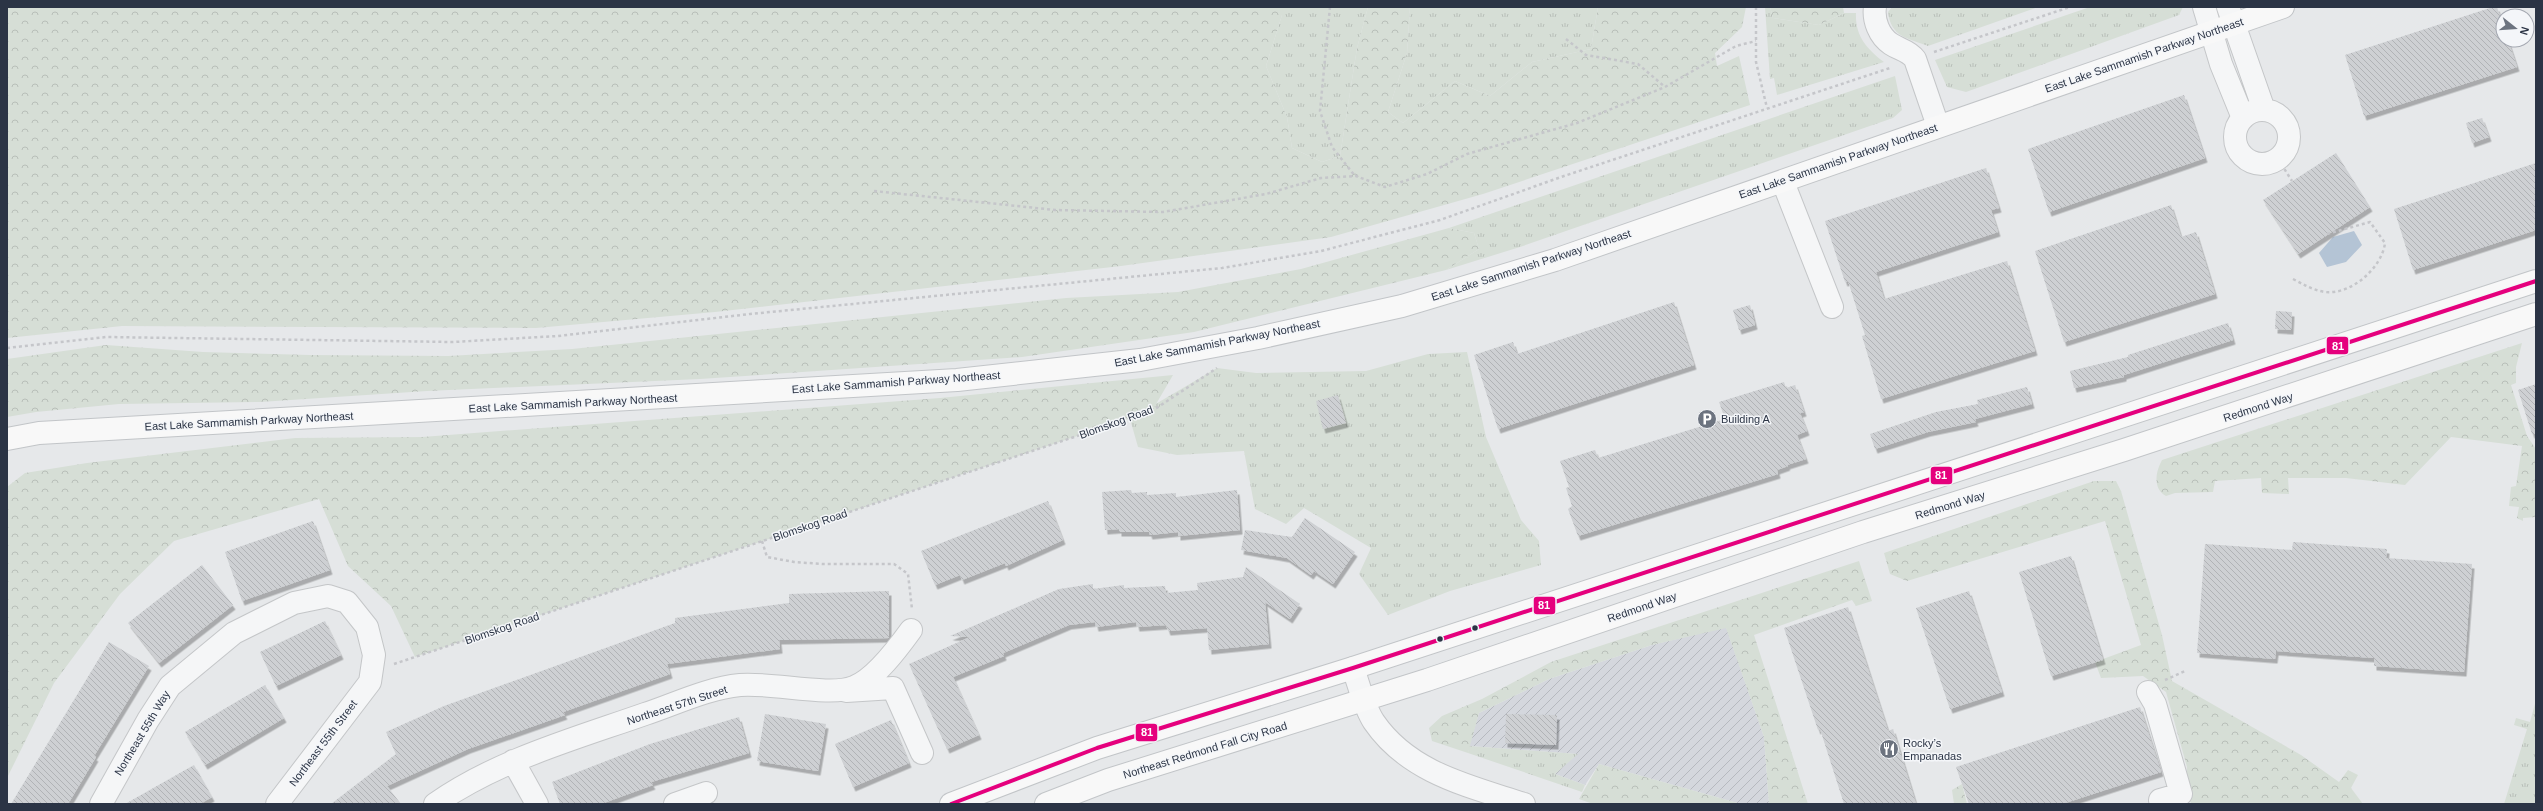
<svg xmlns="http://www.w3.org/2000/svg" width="2543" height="811" viewBox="0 0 2543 811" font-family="Arial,sans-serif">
<defs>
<pattern id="industrial-furrows" width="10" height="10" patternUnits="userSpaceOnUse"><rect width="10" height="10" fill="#d4d7dd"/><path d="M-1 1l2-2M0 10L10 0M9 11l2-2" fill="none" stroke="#b6b9bf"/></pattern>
<pattern id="grass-tufts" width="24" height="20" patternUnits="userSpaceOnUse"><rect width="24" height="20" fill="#d6ded6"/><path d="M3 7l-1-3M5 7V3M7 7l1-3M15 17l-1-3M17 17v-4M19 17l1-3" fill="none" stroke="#b8bfb9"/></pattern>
<pattern id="forest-crowns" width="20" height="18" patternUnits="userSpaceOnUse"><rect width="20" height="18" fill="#d6ded6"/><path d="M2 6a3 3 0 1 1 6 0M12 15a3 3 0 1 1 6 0" fill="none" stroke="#b8bfb9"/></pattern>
<pattern id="building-back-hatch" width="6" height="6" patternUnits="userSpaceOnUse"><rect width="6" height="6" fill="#ced0d3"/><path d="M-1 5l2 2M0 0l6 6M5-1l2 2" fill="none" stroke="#b1b3b6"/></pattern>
<filter id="shadow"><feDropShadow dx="2.5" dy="4.5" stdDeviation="0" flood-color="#0004"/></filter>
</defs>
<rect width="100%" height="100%" fill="#e6e8ea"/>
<path fill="url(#industrial-furrows)" d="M1726,627L1764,737L1769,804H1741L1599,764L1585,785L1555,774L1577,754L1469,746L1479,713L1549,679L1652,645Z"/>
<path fill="url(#grass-tufts)" d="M1282,7H1368L1357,48L1340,156L1322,162L1292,148L1287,117L1266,66L1282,15Z
M1410,7H1598L1591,49L1532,62L1490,96L1455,81L1403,123L1388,112L1407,53Z
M1765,7H1770L1773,18L1819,25L1844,13H1856C1855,36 1867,49 1884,62L1777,95L1774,78L1770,79Z
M1892,7H2038L1928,46C1907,38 1891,37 1888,12Z
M2090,7H2183L2179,15L1966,92L1947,87L1935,60Z
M1895,76L1902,110L1893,118L1520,247L1446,270L1479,249L1474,233L1449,228Z
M1467,352L1486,437L1521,520L1539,541L1541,565L1450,591L1388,615L1359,574L1371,548L1304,508L1286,524L1255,509L1244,451L1177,455L1138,447L1130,419L1217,368L1256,373L1366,371L1428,354Z
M2536,700V804H2504L2527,729L2514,725L2516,718L2530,722Z
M1469,746L1578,754L1555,774L1585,785L1582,792L1468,753Z"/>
<path fill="url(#forest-crowns)" d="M7,7H1282V15L1266,66L1287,117L1292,148L1322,162L1340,156L1357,48L1368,7H1410L1407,53L1388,112L1403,123L1455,81L1490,96L1532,62L1591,49L1598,7H1746L1742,27L1715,53L1717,66L1739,56L1750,105L1483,194L1331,237L1121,266L715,312L536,328L122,326L7,338Z
M1770,7H1843L1844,13L1819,25L1773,18Z
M1449,228L1474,233L1479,249L1446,270L1194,332L1022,357L700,379L427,391L260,402L119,404L36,412L7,417V359L106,345L203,352L310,355L448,356L572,349L1066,298L1178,292L1301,269Z
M2522,343L2516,367V383L2511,385L2527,436L2536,449V517L2523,518V521L2517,518L2519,507L2509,506L2511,487L2516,486L2522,446L2451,437L2405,485L2346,478H2288L2289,494L2262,493L2261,478L2215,481L2213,492L2175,493L2166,496C2152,488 2156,471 2162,460Z
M1173,375L1152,411L415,657L391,606L348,566L319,499L174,541L120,594L54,683L7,778V487L25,473L87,463L295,438L422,437L940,398Z
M2094,481H2116L2121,491L2162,635L2172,681L2301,755L2339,782L2348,770L2358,775L2351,788L2363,804H2192L2184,795L2187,767L2166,692L2143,676L2101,678L2095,662L2141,645L2105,521L1907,581L1890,574L1884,553Z
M1859,561L1872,601L1856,606L1852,600L1754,635L1808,804H1769L1764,737L1726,628L1652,645L1549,679L1479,713L1468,753L1432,741L1429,728L1442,716L1482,699L1551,662Z
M1599,764L1741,804H1593L1579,799Z
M1962,784L1967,804H1954L1952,790Z"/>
<path fill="#b4c4d5" d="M2354,231L2362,245L2346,262L2327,267L2319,253L2333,237Z"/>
<path fill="url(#building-back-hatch)" filter="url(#shadow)" d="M2493,7H2497L2503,25V40H2508L2517,67L2364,116L2345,55Z
M2184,95L2205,158L2049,212L2028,149Z
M2482,118L2489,137L2472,143L2466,123Z
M2336,153L2370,207L2298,254L2263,200Z
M2536,163V230L2413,270L2394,209Z
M1986,168L1999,208L1991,210L1998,232L1876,272L1884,299L2007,261L2035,351L1881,399L1862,336L1865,335L1848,281L1845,282L1825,221Z
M2171,205L2181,237L2196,232L2215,294L2064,342L2035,251Z
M1674,302L1694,365L1498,429L1474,355L1513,342L1517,354Z
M1750,305L1755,325L1739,330L1733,310Z
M2276,311L2292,312L2291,330L2275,329Z
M2228,323L2233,340L2124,375V377L2074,388L2070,371L2128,357V355Z
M1784,382L1786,388L1795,385L1804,412L1800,413L1807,431L1797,435L1806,459L1787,465L1788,466L1777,470L1778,474L1578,536L1568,509L1572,506L1566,488L1569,487L1560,461L1595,450L1598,458L1725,419L1719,402Z
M2536,384V434H2532L2518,390Z
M2027,387L2032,404L1975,419L1976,422L1928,432L1875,449L1870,434L1936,412L1978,404L1977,400Z
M1338,395L1346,423L1323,429L1316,401Z
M1131,490L1132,493L1147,492V495L1176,493V497L1237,490L1240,530L1178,536V532L1150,535L1149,532H1119V529L1105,530L1102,492Z
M1048,501L1063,540L1006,566L1005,563L962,580L960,575L935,585L921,551Z
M1305,518L1355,552L1333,584L1314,571L1311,575L1287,558L1241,550L1245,530L1292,537Z
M313,521L330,570L242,601L225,552Z
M2293,542L2387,549L2386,558L2472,564L2464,672L2374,666V658L2276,651L2275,659L2197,653L2205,544L2292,550Z
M2071,556L2103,660L2051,676L2019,572Z
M202,565L233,605L159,663L128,623Z
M1246,567L1300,604L1290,619L1265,602L1269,644L1209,650L1207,628L1168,631L1166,625L1137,627L1136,622L1096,627L1095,622L1069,625L1003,653L1004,656L953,677L979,735L947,749L909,664L970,637L950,636L1059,589L1093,584V589L1124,585V588L1165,586L1166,593L1198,590L1197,583L1243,577Z
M889,591V638L779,640L780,649L667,664L670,674L563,712L565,715L468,749L387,786L401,804H331L396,754L386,732L444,706L675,623V618L789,603V594Z
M1969,591L2002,692L1950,709L1916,608Z
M1848,607L1888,731L1893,729L1916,804H1844L1820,729L1818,730L1784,628Z
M325,621L341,655L276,686L260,652Z
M109,642L149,666L94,756L96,757L68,804H11Z
M265,685L284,718L205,765L185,732Z
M2140,707L2161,772L2062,804H1969L1956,767Z
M765,714L826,724L818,771L757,761Z
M1506,714L1557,715L1556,745L1505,743Z
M739,717L749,753L651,782L653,785L601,804H560L552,782L650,744Z
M891,720L909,763L853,787L835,744Z
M194,765L212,797L200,804H125Z"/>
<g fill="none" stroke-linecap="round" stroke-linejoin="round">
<defs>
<path id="minor" d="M1875,7C1873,20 1879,36 1891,44C1900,50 1908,50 1915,59L1938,126
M2204,7L2221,64L2243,118
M2228,7L2264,110
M2235 137a27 27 0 1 1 54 0a27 27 0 1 1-54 0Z
M1783,182L1832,307
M1353,668C1359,685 1364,707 1374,722C1409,773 1469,786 1524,804
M846,691L893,688L922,753
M2148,692L2155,704L2181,794L2160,800
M513,761L537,804
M101,804L148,720L170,686L234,633L294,603L328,596L347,602L367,627L374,655L370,682L277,804
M435,804C498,760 574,739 645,714C675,704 708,688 740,685C771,682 830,697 854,687C875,679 898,648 911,630
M675,804L706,793"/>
<path id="major" d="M7,439L39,433L957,380L1140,360L1258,338L1402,306L1555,260L2283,7
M951,804L1097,748L1353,668L2536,281
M1046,804L1108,780L1427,680L1863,532L2124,450L2536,314"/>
</defs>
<use href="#minor" stroke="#c4c6c8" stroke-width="24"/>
<use href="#major" stroke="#c2c5c8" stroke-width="24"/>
<path stroke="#c5c6ca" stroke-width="2.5" stroke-dasharray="3 3" stroke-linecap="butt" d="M1330,7L1320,111L1332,147L1355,176
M1756,7V62L1767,108
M1566,39L1586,55L1638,64L1665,87
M1934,52L2070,7
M2278,159L2292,181
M874,191L1055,210L1163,212L1266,194L1321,178L1356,176L1385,187L1427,174L1467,154L1577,123L1665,87L1736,46L1756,41
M2293,279C2304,285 2313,290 2325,292C2351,295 2382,268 2385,243L2370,222L2327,234
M7,348L106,337L453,342L558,336L750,314L1222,268L1321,251L1440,220L1564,176L1890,68
M762,541L767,557L794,562L823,564H894L908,574L912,609
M394,664L1152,411L1217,368
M2165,680L2185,671"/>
<use href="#minor" stroke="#f5f6f7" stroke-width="22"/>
<use href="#major" stroke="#f8f8f8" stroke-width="22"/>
<defs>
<path id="bus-1" d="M951,804L1097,748L1353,668L2536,281"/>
</defs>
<use href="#bus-1" stroke="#f4f6f9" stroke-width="7"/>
<use href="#bus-1" stroke="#e5007d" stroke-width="4"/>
</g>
<defs>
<symbol id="parking-disc" viewBox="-11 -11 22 22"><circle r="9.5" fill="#6c737f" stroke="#f4f6f9"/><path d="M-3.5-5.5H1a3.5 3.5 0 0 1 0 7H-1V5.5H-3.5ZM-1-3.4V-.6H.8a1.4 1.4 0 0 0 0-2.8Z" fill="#fff"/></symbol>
<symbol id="restaurant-disc" viewBox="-11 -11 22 22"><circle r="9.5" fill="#6c737f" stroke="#f4f6f9"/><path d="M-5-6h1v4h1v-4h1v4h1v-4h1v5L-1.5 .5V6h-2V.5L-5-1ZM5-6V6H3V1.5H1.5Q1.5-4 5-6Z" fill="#fff"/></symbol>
</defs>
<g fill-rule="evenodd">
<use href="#parking-disc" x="1696" y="408" width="22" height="22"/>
<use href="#restaurant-disc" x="1878" y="738" width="22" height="22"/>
</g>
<g fill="#2b3445" stroke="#f4f6f9" stroke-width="1.5">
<circle cx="1475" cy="628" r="3.5"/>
<circle cx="1440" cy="639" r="3.5"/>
</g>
<g text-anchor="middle" stroke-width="3" stroke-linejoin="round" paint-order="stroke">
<g font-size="11" fill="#2b3445" stroke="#f4f6f9">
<text transform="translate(2144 55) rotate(-19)" y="4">East Lake Sammamish Parkway Northeast</text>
<text transform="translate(1838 161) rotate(-19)" y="4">East Lake Sammamish Parkway Northeast</text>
<text transform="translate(1531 265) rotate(-18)" y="4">East Lake Sammamish Parkway Northeast</text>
<text transform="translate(1217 343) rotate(-11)" y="4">East Lake Sammamish Parkway Northeast</text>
<text transform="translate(896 382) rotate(-4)" y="4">East Lake Sammamish Parkway Northeast</text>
<text transform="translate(573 403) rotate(-3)" y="4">East Lake Sammamish Parkway Northeast</text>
<text transform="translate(2258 407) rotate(-18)" y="4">Redmond Way</text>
<text transform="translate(249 421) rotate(-3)" y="4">East Lake Sammamish Parkway Northeast</text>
<text transform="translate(1116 422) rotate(-20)" y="4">Blomskog Road</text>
<text transform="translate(1950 505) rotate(-17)" y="4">Redmond Way</text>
<text transform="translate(810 525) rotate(-19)" y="4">Blomskog Road</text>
<text transform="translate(1642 607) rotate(-19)" y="4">Redmond Way</text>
<text transform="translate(502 628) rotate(-19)" y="4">Blomskog Road</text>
<text transform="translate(677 705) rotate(-18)" y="4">Northeast 57th Street</text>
<text transform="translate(142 733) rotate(-59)" y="4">Northeast 55th Way</text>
<text transform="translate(323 743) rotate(-53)" y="4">Northeast 55th Street</text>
<text transform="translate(1205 750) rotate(-17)" y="4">Northeast Redmond Fall City Road</text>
</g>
<g font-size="11" fill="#2b3445" stroke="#f4f6f9" text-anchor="start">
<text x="1721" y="423">Building A</text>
<text x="1903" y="747">Rocky’s<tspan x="1903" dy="13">Empanadas</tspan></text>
</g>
</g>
<g stroke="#f4f6f9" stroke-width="1.5">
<rect x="2326" y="336" width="23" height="19" rx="4" fill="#e5007d"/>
<rect x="1930" y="466" width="23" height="19" rx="4" fill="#e5007d"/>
<rect x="1533" y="596" width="23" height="19" rx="4" fill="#e5007d"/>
<rect x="1135" y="723" width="23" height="19" rx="4" fill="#e5007d"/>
</g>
<g font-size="11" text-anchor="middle" font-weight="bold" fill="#fff">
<text x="2338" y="350">81</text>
<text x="1941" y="479">81</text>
<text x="1544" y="609">81</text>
<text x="1147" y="736">81</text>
</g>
<rect width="2543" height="811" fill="none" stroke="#2b3445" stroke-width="16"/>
<g transform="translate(2515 28) rotate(107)"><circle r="19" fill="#f4f6f9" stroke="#a4a8b1"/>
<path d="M0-3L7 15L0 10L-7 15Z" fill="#6c737f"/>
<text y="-6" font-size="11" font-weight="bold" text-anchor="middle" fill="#2b3445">N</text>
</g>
</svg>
